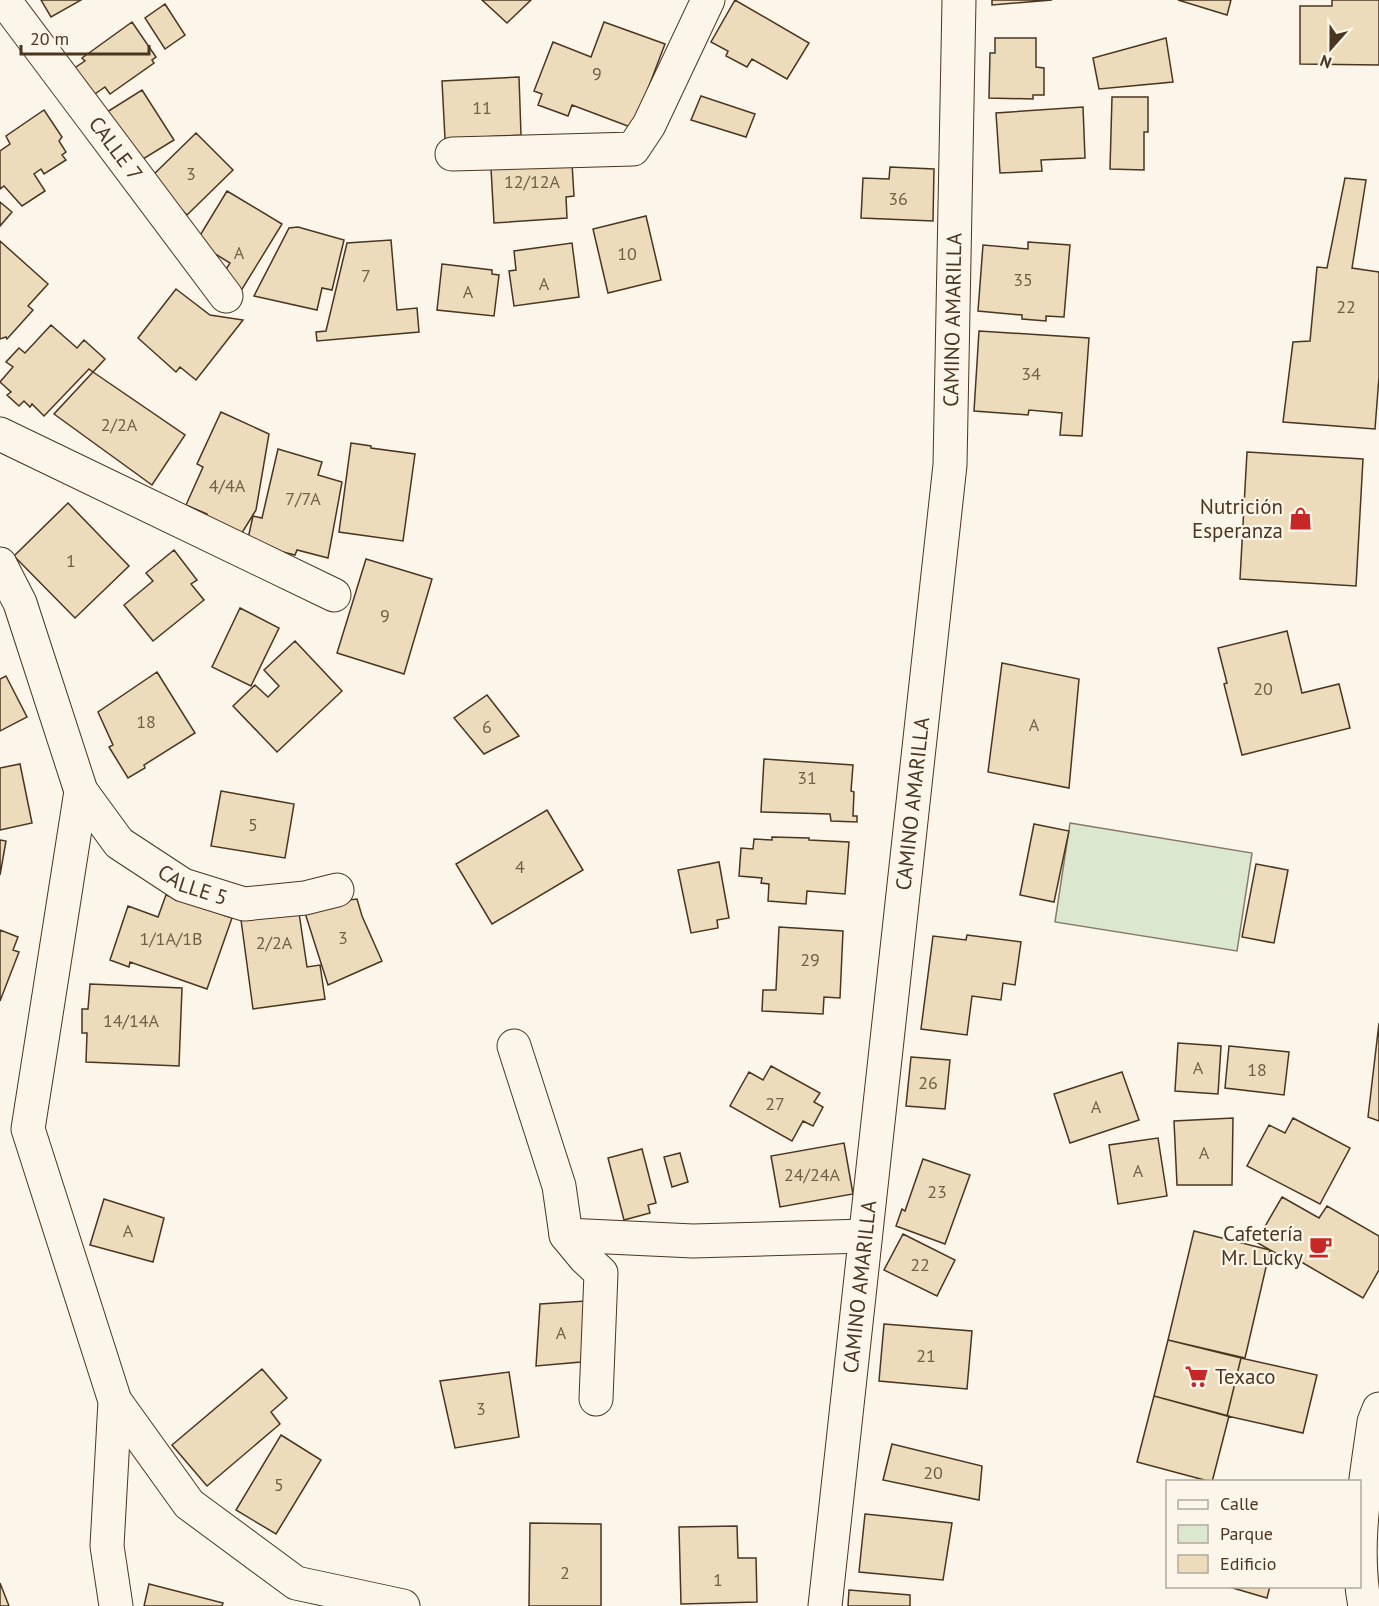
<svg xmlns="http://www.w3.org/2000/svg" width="1379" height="1606" viewBox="0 0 1379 1606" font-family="'PT Sans',sans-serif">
<rect width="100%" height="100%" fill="#fbf6e9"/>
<path fill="#dce7d0" stroke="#887966" stroke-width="1.5" d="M1070,823L1252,853L1237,951L1055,922Z"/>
<path fill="#ecdcbc" stroke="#4a3520" stroke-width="1.5" d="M41,0H81L51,17Z
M482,0H531L507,23Z
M735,0L809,43L787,79L752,59L747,67L726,56L728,51L711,42Z
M992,0H1052L992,5Z
M1178,0H1231L1227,15Z
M1332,0H1379V65L1300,64V6H1332Z
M165,4L185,35L165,49L145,18Z
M132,22L156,57L152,60L154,63L110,94L105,87L92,96L73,69L85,61L82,58Z
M604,22L665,44L633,128L572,105L568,116L538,105L542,94L534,91L553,42L591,57Z
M995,38H1036V67L1044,68V95H1033V99L989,98L990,53H995Z
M1166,38L1173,82L1099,89L1093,58Z
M519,77L521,135L445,139L442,81Z
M142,90L174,140L130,167L99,117Z
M701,96L755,114L746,137L691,120Z
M1112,97H1148V132H1144V170L1110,169Z
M1083,107L1085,158L1041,160L1042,171L1000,173L996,113Z
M44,110L62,137L59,141L66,152L62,155L66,160L44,174L41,169L34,174L45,191L22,206L4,186L0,189V151L10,144L6,136Z
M196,133L233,170L187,215L150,178Z
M572,163L574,196L566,197L567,218L494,223L491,168Z
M890,167L934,169L933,221L861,218L863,178L889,179Z
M1345,178L1366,180L1352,268L1379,272V377L1375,429L1283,422L1293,342L1310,341L1317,267L1327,268Z
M227,191L282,224L239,294L218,282L230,263L196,242Z
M0,202L12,212L0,226Z
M646,216L661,280L608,293L593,229Z
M298,227L344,240L332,290L322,288L317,310L254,296L289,228Z
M391,240L397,310L417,308L419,332L317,341L316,332L326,331L347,243Z
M0,241L48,284L28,306L33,310L7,339L6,337L0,339Z
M1028,242L1070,245L1064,317L1046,316V321L1022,319V315L978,311L983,245L1028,249Z
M572,243L579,297L514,306L509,271L516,270L514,251Z
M442,264L492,270V274L499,275L494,316L437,310Z
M176,289L210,315L243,320L196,380L180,367L176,372L138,338Z
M51,325L77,348L84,340L105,359L93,372L89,369L44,416L32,404L30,407L24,401L19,406L7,395L11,392L0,382L13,367L6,362L19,348L25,353Z
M979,331L1089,338L1082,436L1060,435L1062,413L1029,410L1028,415L974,411Z
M93,372L185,435L152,485L54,414Z
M221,412L269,434L256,510L240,536L207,521V514L186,505L203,467L197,464Z
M351,443L371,446V448L415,454L403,541L339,532Z
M278,449L322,462L318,475L342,482L328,558L297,550L295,555L247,543L253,516L262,518Z
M1247,452L1363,459L1356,586L1240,579Z
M68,503L129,566L75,618L14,556Z
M174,550L197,580L191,584L204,600L153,641L124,605L153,581L146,573Z
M366,559L432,579L404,674L337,653Z
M240,608L279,628L251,686L212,667Z
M1287,631L1302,693L1339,684L1350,728L1242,755L1224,684L1227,683L1218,648Z
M295,641L342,691L277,752L233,706L255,685L268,697L279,686L264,670Z
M1002,663L1079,679L1069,788L988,772Z
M157,672L195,733L144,765L145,768L128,778L109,747L113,745L98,712Z
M6,676L27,717L0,731V679Z
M487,695L519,736L484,754L454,718Z
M764,759L853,765L851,791L854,792L853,816H857V822L831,821L830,814L761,812Z
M20,764L32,823L0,830V768Z
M221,791L294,804L285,858L211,846Z
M547,810L583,870L492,924L456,864Z
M1034,824L1069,831L1054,902L1020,895Z
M772,837L809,838V840L849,842L845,894L807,891L806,904L768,901L769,884L761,883L762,878L739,876L741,848L753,849L754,839L772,840Z
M0,840L6,841L0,875Z
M719,862L729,918L717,920L718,928L691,933L678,870Z
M1256,864L1288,870L1274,943L1242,937Z
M166,895L232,918L207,989L130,962L129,967L110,960L128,906L158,917Z
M357,899L362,916L382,961L328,985L305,913L341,901Z
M299,913L307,967L320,965L325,999L253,1009L241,920Z
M779,927L843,931L840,998L824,997L823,1014L762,1011L763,990H776Z
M0,930L18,937L13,950L19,952L0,1001Z
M967,935L1021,942L1015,985L1003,983L1001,1000L972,996L967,1035L921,1029L933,936L966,940Z
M90,984L182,988L179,1066L86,1062L87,1033H82V1009H88Z
M1379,1023V1121L1368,1117Z
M1178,1043L1221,1046L1218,1094L1175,1091Z
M1229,1046L1289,1052L1284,1095L1225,1088Z
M911,1057L950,1060L945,1109L906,1106Z
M771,1066L820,1093L814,1102L823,1107L813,1126L803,1121L792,1141L730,1106L749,1072L763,1080Z
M1122,1072L1139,1120L1070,1143L1054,1094Z
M1233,1118L1232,1185H1177L1174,1121Z
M1293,1118L1350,1148L1320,1204L1247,1166L1269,1125L1285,1133Z
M1158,1138L1167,1196L1118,1204L1109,1145Z
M844,1143L853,1194L780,1207L771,1156Z
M642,1149L656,1203L648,1205L650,1213L624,1220L608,1158Z
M680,1153L688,1182L672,1187L664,1157Z
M923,1159L970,1175L945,1244L896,1226L902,1209L905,1211Z
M1282,1197L1319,1218L1327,1206L1379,1236V1270L1363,1298L1298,1260L1295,1264L1256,1242Z
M104,1199L164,1218L153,1262L90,1245Z
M1194,1231L1270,1250L1245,1358L1168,1340Z
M903,1234L955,1260L937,1296L884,1270Z
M586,1301L581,1362L536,1366L540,1304Z
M884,1324L972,1331L967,1389L879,1381Z
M1168,1340L1241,1358L1227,1416L1154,1396Z
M1241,1358L1317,1375L1303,1433L1227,1416Z
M262,1369L287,1398L271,1412L280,1424L207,1486L172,1445Z
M509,1372L519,1437L455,1448L440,1381Z
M1154,1396L1229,1416L1212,1482L1137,1462Z
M281,1435L321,1460L276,1534L236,1510Z
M892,1444L982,1466L979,1500L883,1480Z
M865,1514L952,1523L943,1580L859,1572Z
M530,1523L601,1524V1606H529Z
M737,1526L738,1558H756L757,1602L681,1604L679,1527Z
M0,1583L9,1606H0Z
M149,1584L223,1603L222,1606H144Z
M1226,1586H1270L1267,1598Z
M849,1590L910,1595V1606H848Z"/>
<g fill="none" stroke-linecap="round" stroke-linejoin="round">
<defs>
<g id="minor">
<path id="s1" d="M4,0L226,296"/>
<path d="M452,154L633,149L649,125L708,0"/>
<path d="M0,434L334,595"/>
<path d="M0,564L20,603L81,791L28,1129L115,1401L107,1546L116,1606"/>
<path id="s2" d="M81,791L119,843L183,885L244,904L305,898L337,890"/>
<path d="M514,1046L559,1186L566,1235L585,1258L601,1273L596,1399"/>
<path d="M566,1235L693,1241L865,1236"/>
<path d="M115,1401L189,1504L296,1583L403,1606"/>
<path id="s3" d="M825,1606L950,465L959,0"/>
</g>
<path id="tertiary" d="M1365,1606C1353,1546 1366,1481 1374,1422L1379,1409"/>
</defs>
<use href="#minor" stroke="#4a3520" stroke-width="35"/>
<use href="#tertiary" stroke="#4a3520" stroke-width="35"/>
<use href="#minor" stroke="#fbf6e9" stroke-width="33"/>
<use href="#tertiary" stroke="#fbf6e9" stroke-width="33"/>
</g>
<defs>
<symbol id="shop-bare" viewBox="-9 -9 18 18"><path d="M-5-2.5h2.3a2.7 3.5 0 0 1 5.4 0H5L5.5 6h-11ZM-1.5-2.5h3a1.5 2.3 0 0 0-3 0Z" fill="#c62828" stroke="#fbf6e9" stroke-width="2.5" paint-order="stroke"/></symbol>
<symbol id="cafe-bare" viewBox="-9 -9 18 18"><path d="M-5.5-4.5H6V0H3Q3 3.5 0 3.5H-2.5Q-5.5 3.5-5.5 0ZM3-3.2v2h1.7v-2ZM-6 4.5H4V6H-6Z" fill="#c62828" stroke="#fbf6e9" stroke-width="2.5" paint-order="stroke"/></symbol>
<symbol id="supermarket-bare" viewBox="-9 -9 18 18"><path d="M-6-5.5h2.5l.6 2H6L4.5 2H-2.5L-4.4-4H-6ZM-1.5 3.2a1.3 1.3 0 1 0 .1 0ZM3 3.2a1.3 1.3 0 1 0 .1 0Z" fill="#c62828" stroke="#fbf6e9" stroke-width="2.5" paint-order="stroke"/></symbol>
</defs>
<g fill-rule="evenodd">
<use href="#shop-bare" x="1284" y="502" width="33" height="33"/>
<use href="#cafe-bare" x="1304" y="1230" width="33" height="33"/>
<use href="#supermarket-bare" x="1180" y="1360" width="33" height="33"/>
</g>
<g text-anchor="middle" stroke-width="4.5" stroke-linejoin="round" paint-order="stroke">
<g font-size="18" fill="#725f47">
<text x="597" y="80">9</text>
<text x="482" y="114">11</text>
<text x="191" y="180">3</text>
<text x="532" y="188">12/12A</text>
<text x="898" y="205">36</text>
<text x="239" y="259">A</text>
<text x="627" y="260">10</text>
<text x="366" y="282">7</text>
<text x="1023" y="286">35</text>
<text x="544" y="290">A</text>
<text x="468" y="298">A</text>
<text x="1346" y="313">22</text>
<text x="1031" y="380">34</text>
<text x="119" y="431">2/2A</text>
<text x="227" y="492">4/4A</text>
<text x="303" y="505">7/7A</text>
<text x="71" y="567">1</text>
<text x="385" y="622">9</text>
<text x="1263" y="695">20</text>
<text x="146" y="728">18</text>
<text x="1034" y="731">A</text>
<text x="487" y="733">6</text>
<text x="807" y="784">31</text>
<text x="253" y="831">5</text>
<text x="520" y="873">4</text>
<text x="343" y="944">3</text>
<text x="171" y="945">1/1A/1B</text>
<text x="274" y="949">2/2A</text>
<text x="810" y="966">29</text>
<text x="131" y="1027">14/14A</text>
<text x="1198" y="1074">A</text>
<text x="1257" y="1076">18</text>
<text x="928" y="1089">26</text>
<text x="775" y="1110">27</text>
<text x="1096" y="1113">A</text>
<text x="1204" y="1159">A</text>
<text x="1138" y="1177">A</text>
<text x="812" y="1181">24/24A</text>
<text x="937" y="1198">23</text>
<text x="128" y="1237">A</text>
<text x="920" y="1271">22</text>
<text x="561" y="1339">A</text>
<text x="926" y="1362">21</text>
<text x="481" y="1415">3</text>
<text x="933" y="1479">20</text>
<text x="279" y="1491">5</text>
<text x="565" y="1579">2</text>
<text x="718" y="1586">1</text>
</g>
<g font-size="21" fill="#4a3520" stroke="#fbf6e9">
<text dy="7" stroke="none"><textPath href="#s1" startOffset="186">CALLE 7</textPath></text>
<text dy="7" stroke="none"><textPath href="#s3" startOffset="1293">CAMINO AMARILLA</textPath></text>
<text dy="7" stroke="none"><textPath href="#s3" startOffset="807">CAMINO AMARILLA</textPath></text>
<text dy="7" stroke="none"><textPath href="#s2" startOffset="150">CALLE 5</textPath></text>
<text dy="7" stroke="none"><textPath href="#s3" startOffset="321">CAMINO AMARILLA</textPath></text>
</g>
<g font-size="21" fill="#4a3520" stroke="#fbf6e9" text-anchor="end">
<text x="1283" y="514">Nutrición<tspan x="1283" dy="24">Esperanza</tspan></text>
<text x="1303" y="1241">Cafetería<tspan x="1303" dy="24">Mr. Lucky</tspan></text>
<text x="1215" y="1384" text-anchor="start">Texaco</text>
</g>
</g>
<rect x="1166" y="1480" width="195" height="108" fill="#fbf6e9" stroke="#b4a999" stroke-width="1.5"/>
<rect x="1178" y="1500" width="30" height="9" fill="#fbf6e9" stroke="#b4a999" stroke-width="1.5"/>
<text x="1220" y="1510" font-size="18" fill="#4a3520">Calle</text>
<rect x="1178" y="1525" width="30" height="18" fill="#dce7d0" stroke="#b4a999" stroke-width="1.5"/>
<text x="1220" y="1540" font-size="18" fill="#4a3520">Parque</text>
<rect x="1178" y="1555" width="30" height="18" fill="#ecdcbc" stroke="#b4a999" stroke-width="1.5"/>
<text x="1220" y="1570" font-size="18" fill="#4a3520">Edificio</text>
<g transform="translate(1331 48) rotate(201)" stroke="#fbf6e9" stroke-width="4.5" paint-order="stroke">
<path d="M0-4.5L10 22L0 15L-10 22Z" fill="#4a3520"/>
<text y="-9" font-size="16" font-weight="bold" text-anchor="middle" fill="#4a3520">N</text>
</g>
<path d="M21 45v9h128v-9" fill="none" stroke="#4a3520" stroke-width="3"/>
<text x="30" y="45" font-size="18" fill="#4a3520" stroke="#fbf6e9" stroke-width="4.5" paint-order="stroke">20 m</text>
</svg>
